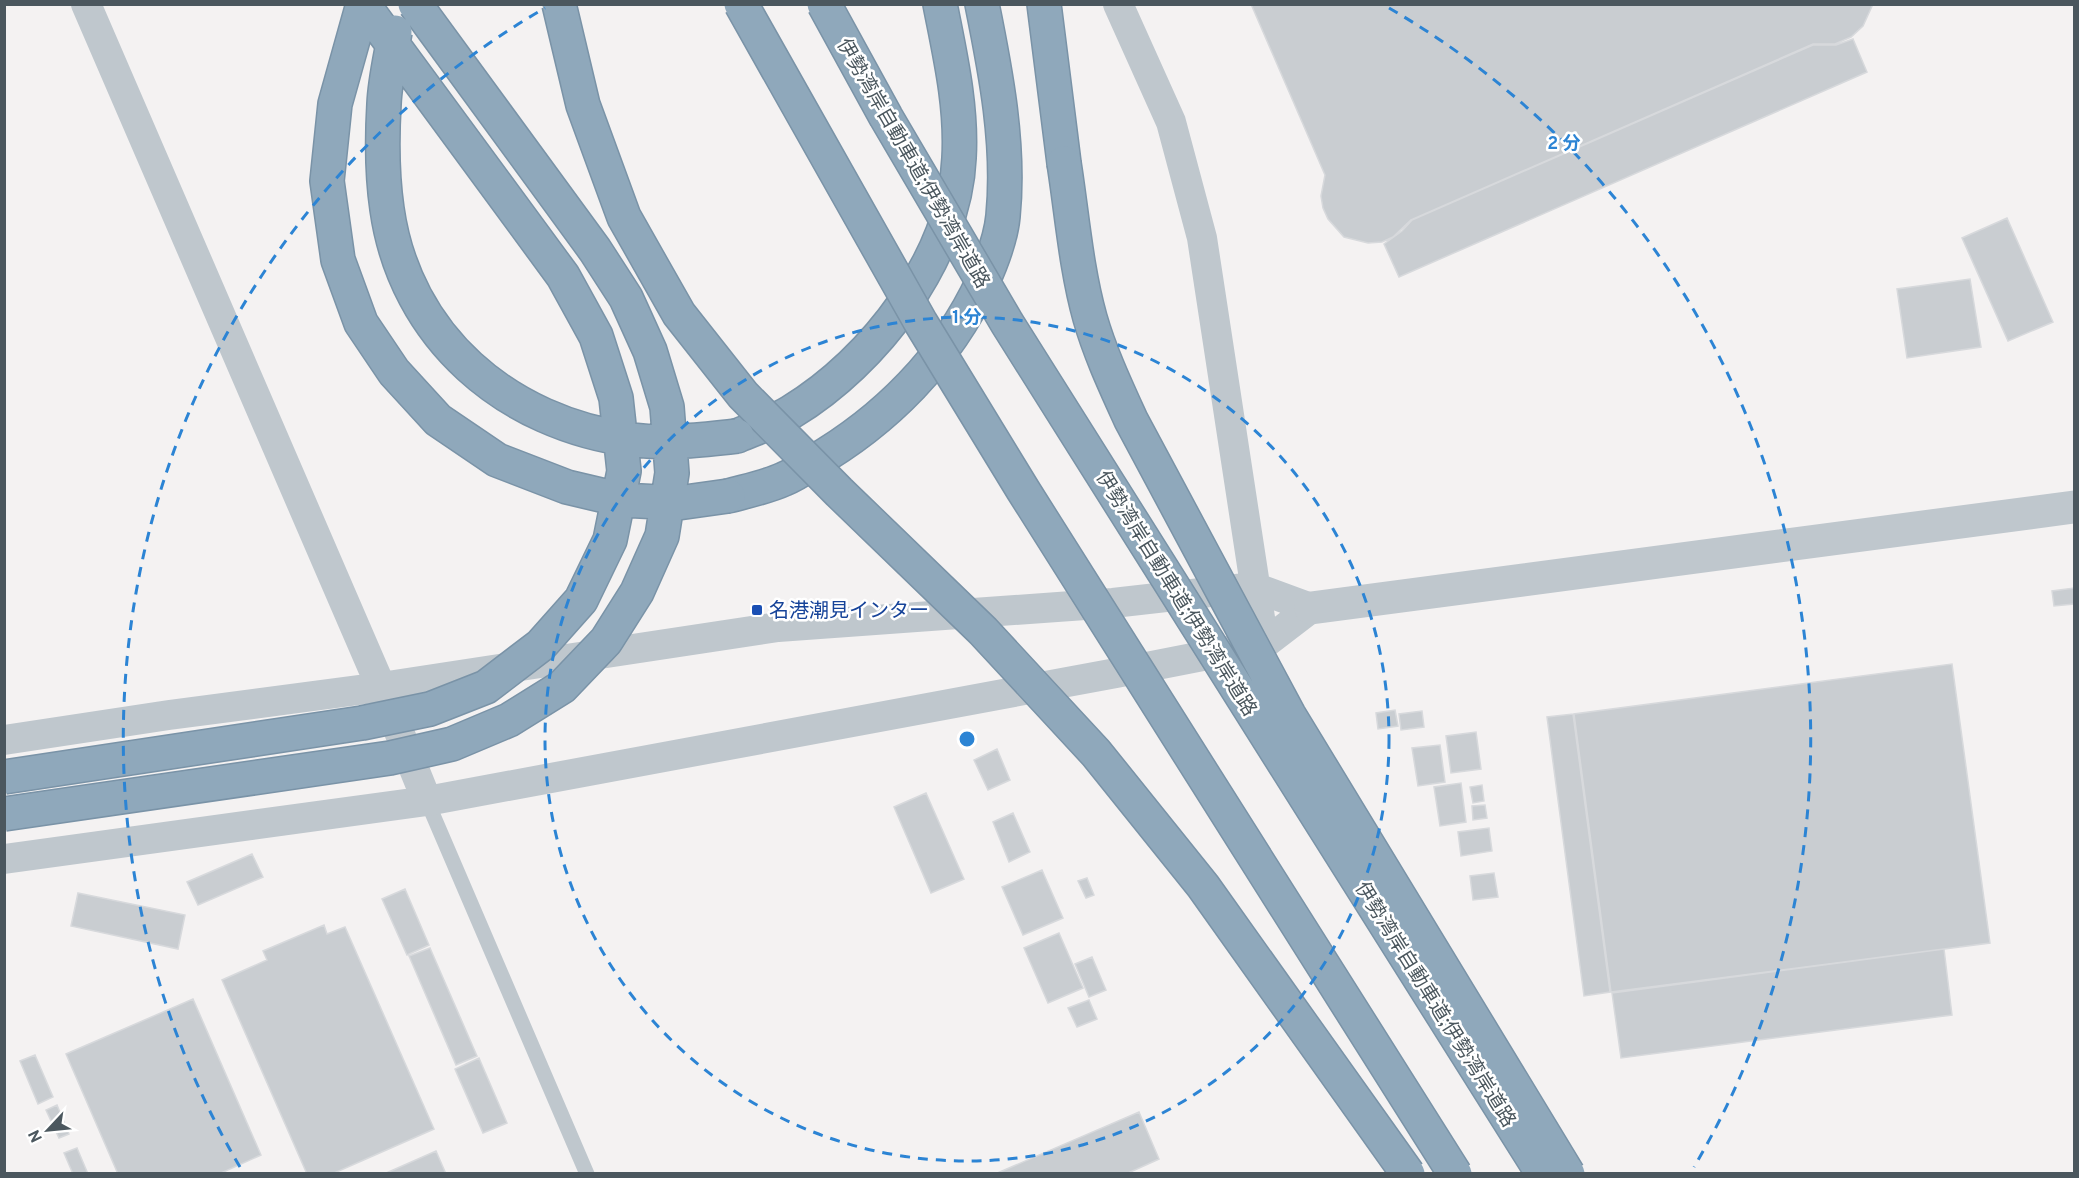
<svg xmlns="http://www.w3.org/2000/svg" width="2079" height="1178" viewBox="0 0 2079 1178" font-family="Overpass,'Noto Sans JP',sans-serif">
<rect width="100%" height="100%" fill="#f4f2f2"/>
<path fill="#c9cdd1" stroke="#d7d9dc" stroke-width="1.5" d="M1251,4H1873L1863,26L1851,37L1835,44H1813L1411,220L1393,237L1382,242L1368,243L1344,237L1328,219L1323,208L1321,196L1325,175Z
M1853,39L1867,72L1399,277L1384,244L1402,231L1412,220L1813,45H1836Z
M2007,218L2053,322L2008,341L1962,238Z
M1970,279L1981,347L1907,358L1897,289Z
M2074,588V604L2054,606L2052,591Z
M1952,664L1990,943L1611,992L1574,714Z
M1395,710L1398,726L1378,729L1376,713Z
M1422,711L1424,727L1401,730L1399,714Z
M1573,714L1610,992L1584,996L1547,717Z
M1476,732L1481,769L1451,773L1446,736Z
M1440,745L1445,782L1418,786L1412,748Z
M997,749L1010,780L988,790L974,760Z
M1461,783L1466,822L1440,826L1434,787Z
M1482,785L1484,801L1473,803L1470,787Z
M926,793L964,879L931,893L894,807Z
M1485,805L1487,818L1473,820L1472,806Z
M1013,813L1030,852L1009,862L993,822Z
M1489,828L1492,851L1461,856L1458,832Z
M252,854L263,877L198,905L187,882Z
M1042,870L1063,918L1023,935L1002,887Z
M1494,873L1498,897L1473,900L1470,876Z
M1087,878L1094,895L1086,898L1078,881Z
M405,889L429,945L407,955L382,899Z
M78,893L185,915L178,949L71,926Z
M324,925L327,934L345,927L434,1129L332,1174H307L222,980L267,960L263,951Z
M1059,933L1083,988L1048,1003L1024,948Z
M430,948L477,1056L456,1065L409,956Z
M1944,949L1952,1015L1621,1058L1612,993Z
M1092,957L1106,990L1089,997L1075,964Z
M193,999L261,1155L219,1174H118L66,1054Z
M1089,1000L1097,1019L1077,1027L1068,1008Z
M35,1055L53,1097L38,1104L20,1061Z
M479,1058L507,1123L483,1133L455,1069Z
M57,1105L69,1134L59,1138L46,1110Z
M1139,1112L1159,1159L1126,1174H995Z
M77,1148L88,1174H73L64,1153Z
M436,1151L446,1174H384Z"/>
<g fill="none" stroke-linecap="round" stroke-linejoin="round">
<defs>
<path id="motorway" d="M1044,4L1064,163
M737,436C755,428 775,422 791,412C874,362 955,257 959,158C962,106 950,55 940,4
M728,496C746,491 767,487 784,479C794,475 803,469 812,463C885,421 947,359 983,281C992,261 1001,238 1003,216C1010,146 996,73 982,4"/>
</defs>
<use href="#motorway" stroke="#7a93a7" stroke-width="36"/>
<path stroke="#bfc7cd" stroke-width="15" d="M427,801L587,1174"/>
<path stroke="#bfc7cd" stroke-width="30" d="M86,4L381,687L427,801
M1118,4L1171,122L1202,238L1264,644
M4,740L169,715L381,687L778,627L1113,603L1254,587L1311,608
M4,859L427,801L1116,673L1264,644L1311,608"/>
<path stroke="#bfc7cd" stroke-width="33" d="M1311,608L2074,507"/>
<use href="#motorway" stroke="#8fa8bb" stroke-width="33"/>
<defs>
<path id="motorway-bridge" d="M363,4L335,104L327,181L338,260L361,323L394,372L438,420L497,460L567,487L622,500L678,503L728,496
M559,4L583,105L624,217L679,314L743,395L839,492L983,631L1096,753L1203,886L1408,1174
M741,4L921,323L1023,490L1455,1174
M824,4L886,117L1007,323L1543,1174
M395,32C391,56 385,80 384,104C382,138 382,175 387,209C405,337 507,424 633,440C667,444 703,440 737,436
M1064,163C1072,214 1076,268 1090,318C1100,353 1116,387 1131,420L1289,715L1568,1174
M4,777L362,723L430,709L486,687L541,645L581,600L610,540L624,471L616,398L596,336L563,276L363,4
M4,814L390,758L452,744L509,720L562,687L606,641L637,592L662,536L672,473L667,407L650,351L626,298L595,250L415,4"/>
</defs>
<use href="#motorway-bridge" stroke="#7a93a7" stroke-width="36" stroke-linecap="butt"/>
<use href="#motorway-bridge" stroke="#8fa8bb" stroke-width="33"/>
</g>
<g fill="none" stroke="#2c84d4" stroke-width="3" stroke-dasharray="10 8">
<circle cx="967" cy="739" r="422"/>
<path d="M240 1167A844 844 0 0 1 545 8M1389 8A844 844 0 0 1 1694 1167"/>
</g>
<rect fill="#1a4fb4" stroke="#fff" stroke-width="2" x="751" y="604" width="12" height="12" rx="3"/>
<g text-anchor="middle" stroke-width="5" stroke-linejoin="round" paint-order="stroke">
<g font-size="20" fill="#4b575e" stroke="#fff">
<text transform="translate(914 163) rotate(60)" y="7">伊勢湾岸自動車道;伊勢湾岸道路</text>
<text transform="translate(1177 593) rotate(58)" y="7">伊勢湾岸自動車道;伊勢湾岸道路</text>
<text transform="translate(1436 1004) rotate(58)" y="7">伊勢湾岸自動車道;伊勢湾岸道路</text>
</g>
<g font-size="20" fill="#164399" stroke="#fff" text-anchor="start">
<text x="769" y="617">名港潮見インター</text>
</g>
</g>
<circle cx="967" cy="739" r="9" fill="#2c84d4" stroke="#fff" stroke-width="3"/>
<g font-size="18" text-anchor="middle" font-weight="bold" fill="#2c84d4" stroke="#fff" stroke-width="5" stroke-linejoin="round" paint-order="stroke">
<text x="1564" y="149">2 分</text>
<text x="967" y="323">1 分</text>
</g>
<rect width="2079" height="1178" fill="none" stroke="#4b575e" stroke-width="12"/>
<g transform="translate(48 1130) rotate(244)" stroke="#ffffff" stroke-width="4.5" paint-order="stroke">
<path d="M0-4.5L10 22L0 15L-10 22Z" fill="#4b575e"/>
<text y="-9" font-size="16" font-weight="bold" text-anchor="middle" fill="#4b575e">N</text>
</g>
</svg>
